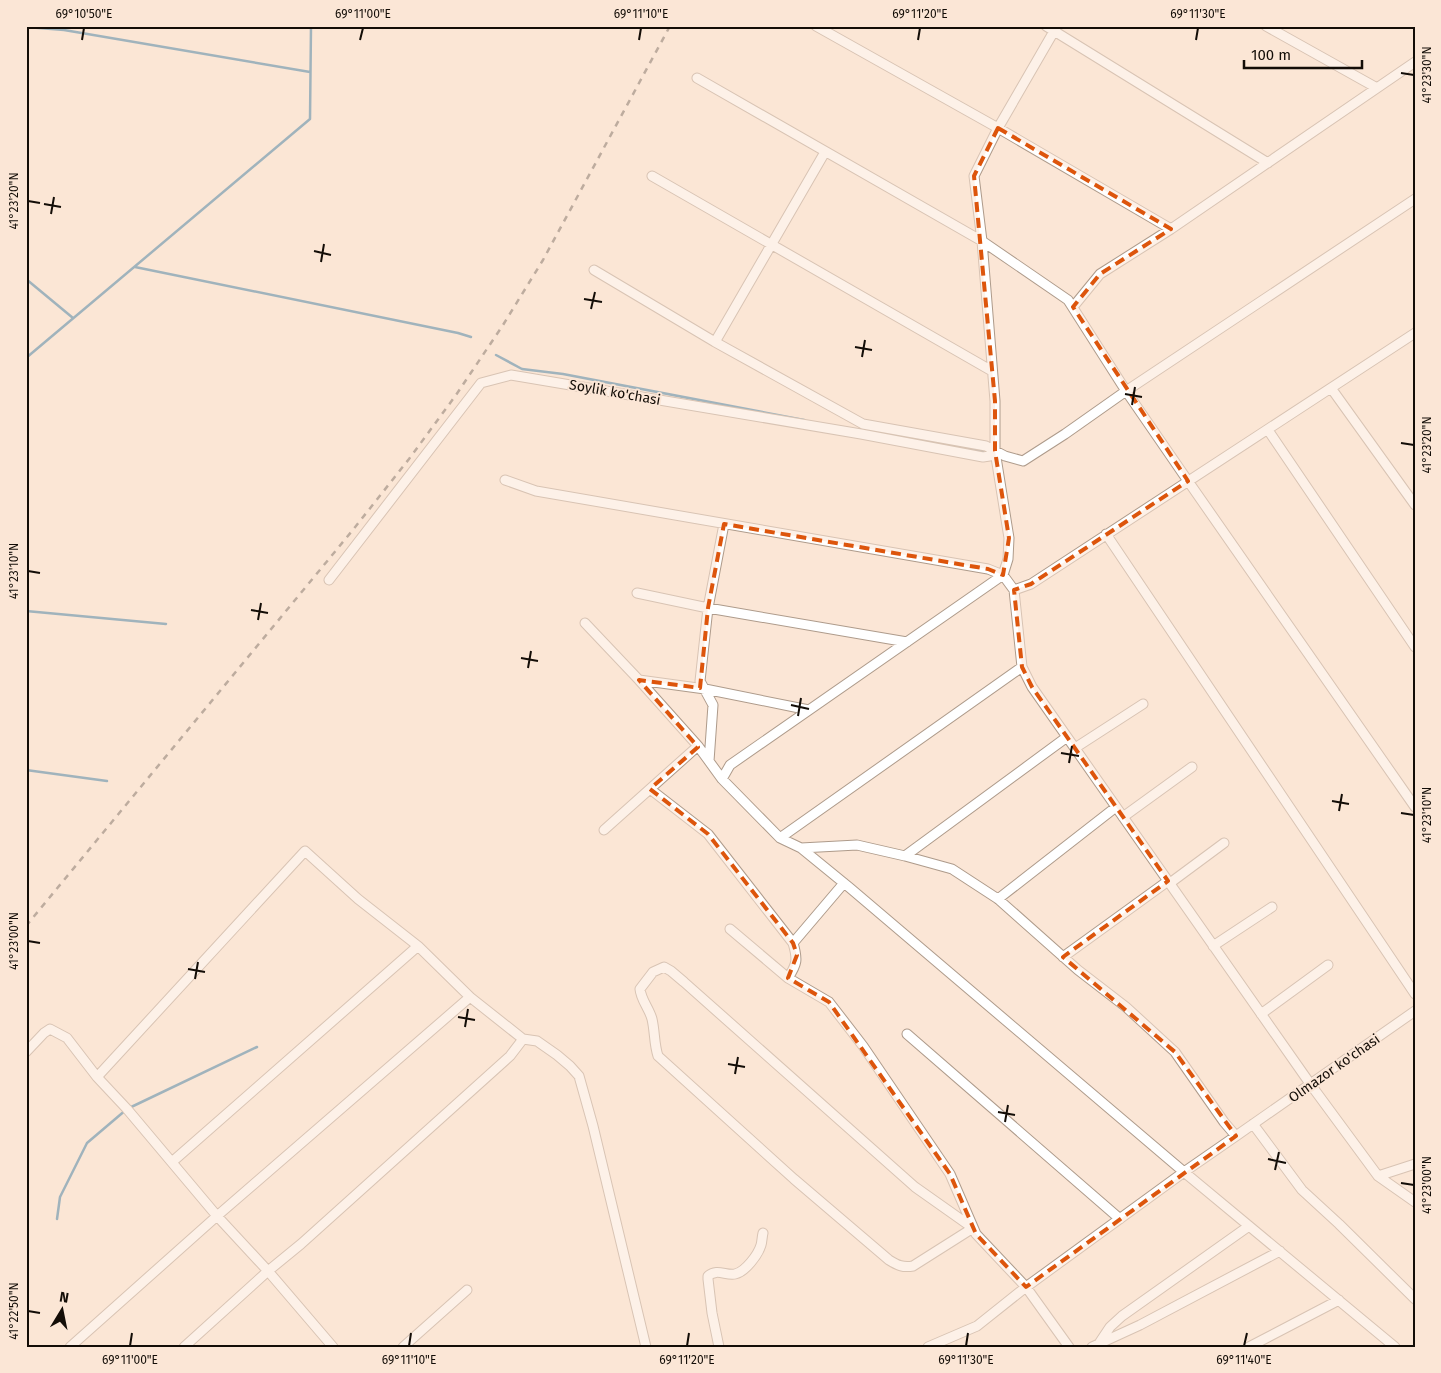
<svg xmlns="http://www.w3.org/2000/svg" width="1441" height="1373" viewBox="0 0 1441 1373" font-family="'Fira Sans',sans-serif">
<rect width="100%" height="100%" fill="#fbe6d6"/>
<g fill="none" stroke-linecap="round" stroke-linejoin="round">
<path stroke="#31779e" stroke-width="2.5" d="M26,27L64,30L310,72
M135,267L458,333L471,337
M26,279L73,318
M496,355L522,369L563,374L804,420
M26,358L310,119L311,26
M908,438L983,451
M26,611L166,624
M26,770L107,781
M57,1219L60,1197L87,1143L127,1109L257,1047"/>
<defs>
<path id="minor" d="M816,26L998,128L1171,229
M1046,26L1268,163
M1057,26L998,128L974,176L982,241L1068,300L1126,391L1188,481L1415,807
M1266,26L1377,88
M697,78L982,241L995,401V451L1009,538L1008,559L1003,575L730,765L722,779
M652,176L992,371
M594,270L715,342L863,424L986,446L1005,456L1023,461L1065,434L1126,391L1415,199
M1073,307L1100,274L1171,229L1415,62
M715,342L825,152
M1331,388L1415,505
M1268,430L1415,647
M505,480L536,491L988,569L1003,575L1014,590L1022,667L1032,687L1311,1085L1378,1176L1415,1202
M1106,534L1415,994
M329,580L481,383L511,375L861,434L983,457L996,455
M1014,590L1031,584L1415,333
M637,593L708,608L907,642
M585,623L639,680L698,746L722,779L780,838L801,848L857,845L905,856L952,869L998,899L1078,970L1126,1007L1175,1052L1224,1122L1236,1136L1415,1011
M639,680L705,689L809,710
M1075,748L1143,704
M709,761L713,705L700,681L708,608L724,524
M650,789L708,834L793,943C798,960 797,964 788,978
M1123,817L1192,767
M604,830L698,746
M780,838L1022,667
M801,848L850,888L1184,1172L1395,1347
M905,856L1067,737
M1170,883L1224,843
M998,899L1116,807
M730,929L788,978L829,1002L863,1046L950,1174L976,1234L1026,1287L1069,1347
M793,943L844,883
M1213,946L1272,907
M1063,957L1168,881
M664,967L671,971L684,982L915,1187L973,1228L913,1266C903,1268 897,1265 889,1260L794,1179L658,1056C654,1044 655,1032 652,1019C649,1008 641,1000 640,989L653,972Z
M1261,1014L1328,965
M907,1034L1120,1219
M26,1052L44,1033L50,1029L67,1038L97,1077L127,1109L217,1216L268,1271L333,1347
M97,1077L305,851L358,899L418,946L470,997L523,1039
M1253,1124L1302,1190L1339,1224L1415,1299
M172,1162L418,946
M1378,1176L1415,1164
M1100,1342L1110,1327L1122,1316L1249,1226
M70,1347L217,1216L470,997
M184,1347L268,1271L301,1244L510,1056L523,1039L537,1041L557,1055L570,1066L579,1076L593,1126L646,1347
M403,1347L467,1290
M719,1347L712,1313L708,1279V1276C717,1268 726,1276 735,1274C745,1272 758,1255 761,1245C762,1242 762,1237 763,1233
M928,1347L977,1326L1026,1287L1184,1172L1236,1136
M1092,1347L1140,1325L1280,1251
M1249,1347L1339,1300"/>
</defs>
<use href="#minor" stroke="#ae9b8b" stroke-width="11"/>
<use href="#minor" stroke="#fff" stroke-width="9"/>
<path stroke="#72665c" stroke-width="2.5" stroke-dasharray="6 6" stroke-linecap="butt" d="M26,926L352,531L409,459L456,395L503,325L543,260L670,26"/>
</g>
<path d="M0 0H1441V1373H0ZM998,128L1171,229L1100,274L1073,307L1188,481L1031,584L1014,590L1022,667L1032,687L1168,881L1063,957L1175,1052L1236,1136L1026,1287L976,1234L950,1174L829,1002L788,978L797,955L793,943L708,834L650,789L698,747L639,680L700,688L708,608L724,524L988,569L1003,575L1009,538L995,451V401L974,176Z" fill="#fbe6d6" fill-opacity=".55" fill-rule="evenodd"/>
<path fill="none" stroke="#dd550c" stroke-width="4" stroke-dasharray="10 6" stroke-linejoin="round" d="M998,128L1171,229L1100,274L1073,307L1188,481L1031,584L1014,590L1022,667L1032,687L1168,881L1063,957L1175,1052L1236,1136L1026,1287L976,1234L950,1174L829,1002L788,978L797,955L793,943L708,834L650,789L698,747L639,680L700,688L708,608L724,524L988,569L1003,575L1009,538L995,451V401L974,176Z"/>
<path fill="none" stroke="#130d07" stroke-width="2" d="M82,40L84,28M360,40L363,28M639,40L641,28M918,40L920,28M1196,40L1198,28M1401,73L1414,75M28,201L40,203M44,204L61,207M51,214L54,197M314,251L331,255M321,262L324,244M584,299L602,302M591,309L595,292M855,347L872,350M862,357L865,340M1125,394L1142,397M1132,405L1135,387M1401,443L1414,445M28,571L40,573M251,610L268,613M258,620L261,603M521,658L538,661M528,668L531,651M791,705L809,709M798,716L801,698M1061,753L1079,756M1069,763L1072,746M1332,801L1349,804M1339,811L1342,794M1401,813L1414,815M28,941L40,943M188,969L205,972M195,979L198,962M458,1017L475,1020M465,1027L468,1009M728,1064L745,1067M735,1074L738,1057M998,1112L1015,1115M1005,1122L1008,1105M1268,1159L1286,1163M1275,1170L1279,1152M1401,1183L1414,1185M28,1311L40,1313M130,1346L132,1333M409,1346L411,1333M687,1346L689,1333M966,1346L968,1333M1244,1346L1247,1333"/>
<g text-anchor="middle" stroke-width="4" stroke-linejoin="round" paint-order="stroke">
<g font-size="14" fill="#130d07" stroke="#fbe6d6">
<text transform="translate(615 392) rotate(10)" y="5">Soylik ko'chasi</text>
<text transform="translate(1334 1068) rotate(-35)" y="5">Olmazor ko'chasi</text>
</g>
</g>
<rect width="1441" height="1373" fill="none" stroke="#fbe6d6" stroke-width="55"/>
<g transform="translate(62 1310) rotate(10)" stroke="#fbe6d6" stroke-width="4" paint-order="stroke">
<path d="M0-4L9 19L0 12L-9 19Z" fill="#130d07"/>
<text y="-8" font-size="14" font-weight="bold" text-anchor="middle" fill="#130d07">N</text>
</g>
<path d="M1244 60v8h118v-8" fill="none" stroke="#130d07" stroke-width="2.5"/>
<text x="1251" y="60" font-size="15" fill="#130d07" stroke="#fbe6d6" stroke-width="4" paint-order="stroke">100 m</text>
<rect x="28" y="28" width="1386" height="1318" fill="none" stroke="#130d07" stroke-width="2"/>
<g font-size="12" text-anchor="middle" fill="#130d07">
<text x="84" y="18">69°10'50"E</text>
<text x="363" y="18">69°11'00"E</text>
<text x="641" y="18">69°11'10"E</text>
<text x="920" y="18">69°11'20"E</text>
<text x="1198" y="18">69°11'30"E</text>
<text transform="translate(1427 75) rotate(-90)" y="4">41°23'30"N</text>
<text transform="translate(14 201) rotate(-90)" y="4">41°23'20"N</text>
<text transform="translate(1427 445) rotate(-90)" y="4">41°23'20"N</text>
<text transform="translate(14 571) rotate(-90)" y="4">41°23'10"N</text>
<text transform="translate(1427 815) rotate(-90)" y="4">41°23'10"N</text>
<text transform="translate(14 941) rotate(-90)" y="4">41°23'00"N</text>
<text transform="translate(1427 1185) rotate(-90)" y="4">41°23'00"N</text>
<text transform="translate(14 1311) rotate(-90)" y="4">41°22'50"N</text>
<text x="130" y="1364">69°11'00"E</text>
<text x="409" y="1364">69°11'10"E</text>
<text x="687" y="1364">69°11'20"E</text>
<text x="966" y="1364">69°11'30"E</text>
<text x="1244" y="1364">69°11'40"E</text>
</g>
</svg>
